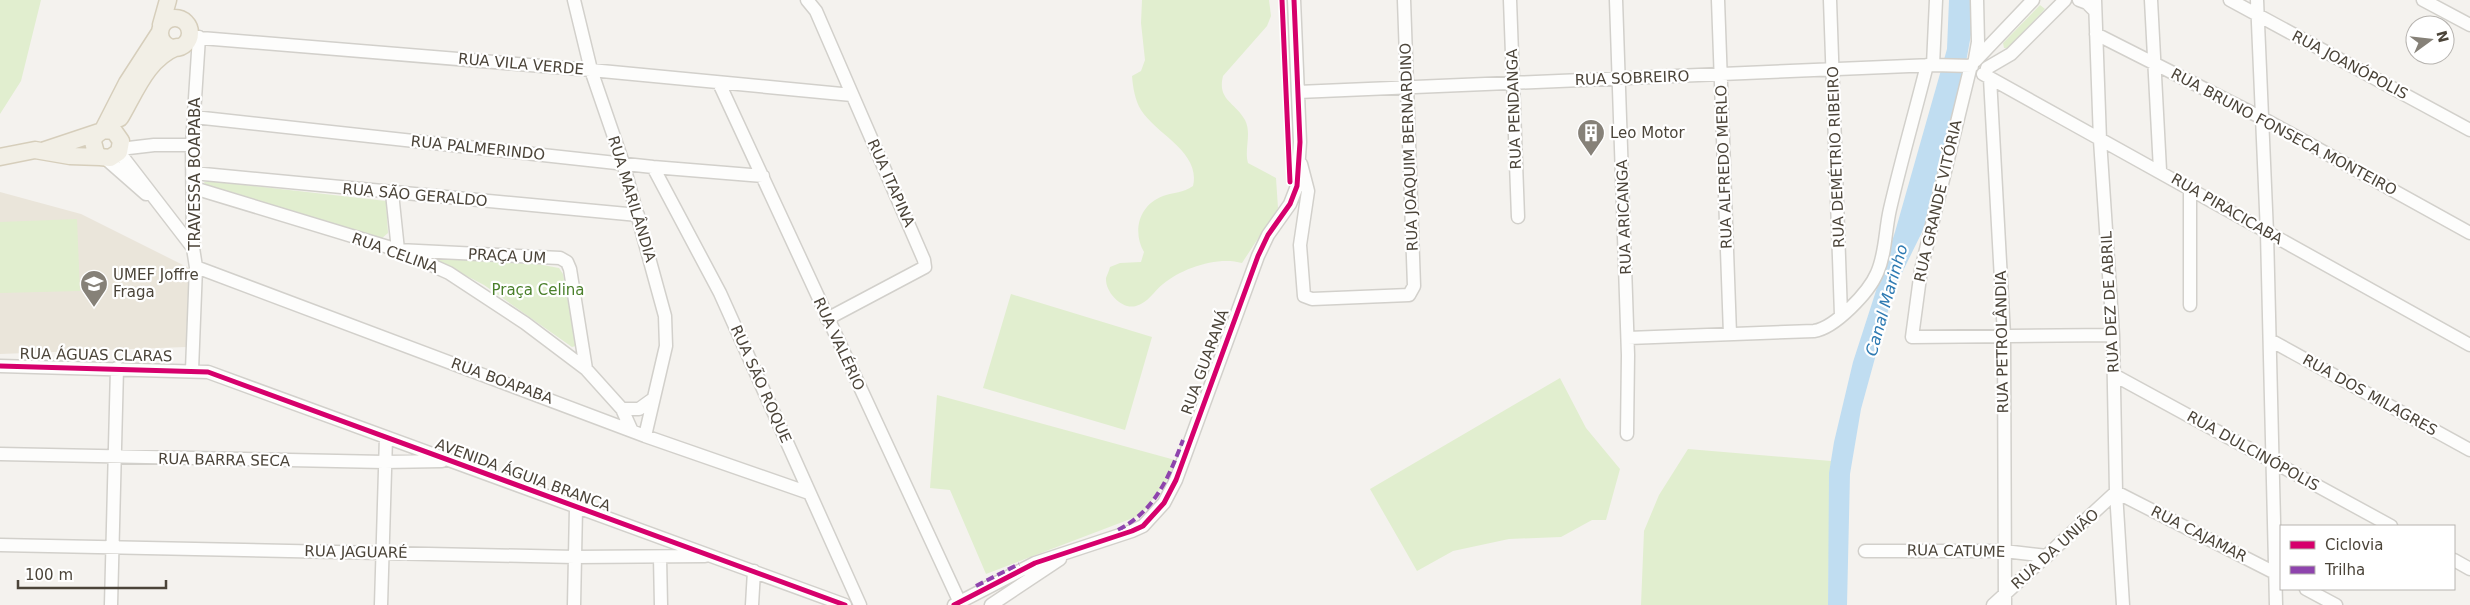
<svg xmlns="http://www.w3.org/2000/svg" width="2470" height="605" viewBox="0 0 2470 605" font-family="'DejaVu Sans',sans-serif">
<rect width="100%" height="100%" fill="#f4f2ee"/>
<path fill="#eae5da" d="M0,192L81,214L189,268L186,347L0,354Z"/>
<path fill="#e1eecf" d="M0,0H41L21,81L0,114Z
M1142,0H1269L1271,16L1267,26L1223,76C1217,100 1235,102 1245,120C1252,134 1244,149 1248,163L1276,178L1278,208L1242,263C1218,256 1182,268 1163,284C1153,292 1149,302 1136,306C1122,310 1105,292 1106,278C1107,275 1109,271 1110,267L1120,263L1141,262L1144,252C1132,231 1139,205 1163,196C1174,192 1183,193 1193,186C1201,152 1157,135 1141,110C1135,100 1133,88 1132,76L1141,71L1145,60L1141,23Z
M2040,5L2045,9L2008,48H2004L2003,43Z
M211,181L386,201L388,233L381,239L208,189L204,182Z
M77,219L80,291L0,293V222Z
M436,257L520,261L559,268L563,274L576,346L572,347L484,285L438,261Z
M1011,294L1152,337L1125,430L983,388Z
M1560,378L1586,428L1620,469L1606,520H1592L1561,537L1509,539L1453,551L1417,571L1370,489Z
M937,395L1175,460L1172,473L1141,515L986,574L950,490L930,488Z
M1688,449L1831,461L1828,605H1641L1644,531L1659,495Z"/>
<path fill="#c0ddf1" d="M1949,0H1971L1972,29L1963,79L1927,222L1894,289L1861,409L1850,474L1847,605H1828L1829,473L1834,442L1853,362L1895,232L1947,49Z"/>
<g fill="none" stroke-linecap="round" stroke-linejoin="round">
<defs>
<path id="minor" d="M574,0L591,70L623,163L665,316L666,346L645,436
M807,0L816,11L924,260L925,267L827,319
M1510,0L1518,217
M1616,0L1628,355L1627,434
M1718,0L1730,334
M1830,0L1841,315
M2079,0L2087,3L2095,11
M2095,0L2100,140L2113,335L2116,492L2123,605
M2151,0L2160,170
M2230,0L2470,130
M2257,0L2267,233L2276,605
M2423,0L2470,25
M2096,34L2264,119L2470,233
M189,37L591,70L852,95
M1975,59L1978,42L1977,0
M1975,61L2033,0
M1933,65L1936,0
M1971,65L1921,270L1912,337L2113,335
M1987,68L2011,54L2065,0
M1983,74L2470,345
M1990,78L2004,335L2005,605
M719,83L961,605
M1298,92L1933,65L1972,66
M194,117L653,167L763,176
M120,149L154,145H192
M119,152L193,248
M105,158L146,194
M1301,164L1308,191L1300,245L1304,296L1312,299L1409,295L1414,286L1404,0
M653,167L720,293L860,605
M193,173L638,215
M194,188L398,250L449,273L525,323L586,369L622,409L631,429
M2190,188V305
M392,193L398,250L560,258L567,262L570,269L586,369
M196,267L645,436L809,493
M1628,338L1814,331C1835,328 1869,292 1877,273C1886,253 1885,230 1890,209C1901,161 1915,113 1927,65
M2270,340L2470,450
M0,366L208,372L845,605
M192,370L196,267L193,248L192,145L199,37
M2114,375L2391,526
M622,409H639L653,399
M0,454L384,462L442,461
M0,545L575,557L705,556
M1865,551H2004L2047,556
M660,557L661,605
M2454,560L2470,569
M2306,589L2336,605
M111,605L117,368
M381,605L386,437
M574,605L576,508
M752,605L754,571
M954,605L1035,563L1132,531L1143,526L1164,503L1176,480L1258,256L1268,235L1290,204L1297,186L1300,142L1294,0
M991,605L1060,559
M1993,605L2116,492L2281,576"/>
<path id="major" d="M160 33a15 15 0 1 1 30 0a15 15 0 1 1-30 0Z
M161,25L168,0
M120,118C136,91 147,59 177,47
M103,130L114,131L121,141L119,152L110,158L100,157L96,153L93,142L95,136L103,130L127,83L160,32
M45,150L99,132
M0,157L35,150L70,156L100,157"/>
</defs>
<use href="#minor" stroke="#d2d0cb" stroke-width="15"/>
<use href="#major" stroke="#d6cebb" stroke-width="19"/>
<use href="#minor" stroke="#fdfdfc" stroke-width="12"/>
<use href="#major" stroke="#f2efe6" stroke-width="16"/>
<path stroke="#8e44ad" stroke-width="4" stroke-dasharray="8 4" stroke-linecap="butt" d="M1118,530C1155,511 1169,477 1183,440
M976,586L1019,564"/>
<defs>
<path id="cycleway" d="M1282,0L1290,182
M0,366L208,372L845,605
M954,605L1035,563L1132,531L1143,526L1164,503L1176,480L1258,256L1268,235L1290,204L1297,186L1300,142L1294,0"/>
</defs>
<use href="#cycleway" stroke="#fff" stroke-width="8"/>
<use href="#cycleway" stroke="#d6006c" stroke-width="5"/>
</g>
<defs>
<symbol id="building-pin" viewBox="-11 -11 22 30"><path d="M0 17L-7.5 6A9.5 9.5 0 1 1 7.5 6Z" fill="#868178" stroke="#fff"/><path d="M-4-6H4V6H1V3H-1V6H-4ZM-2.5-4.3h1.7v1.8h-1.7ZM.8-4.3h1.7v1.8H.8ZM-2.5-1h1.7V.8h-1.7ZM.8-1h1.7V.8H.8Z" fill="#fff"/></symbol>
<symbol id="school-pin" viewBox="-11 -11 22 30"><path d="M0 17L-7.5 6A9.5 9.5 0 1 1 7.5 6Z" fill="#868178" stroke="#fff"/><path d="M0-5L7-2L0 1L-7-2ZM-4 1L0 2.5L4 1V4Q0 6-4 4Z" fill="#fff"/></symbol>
</defs>
<g fill-rule="evenodd">
<use href="#building-pin" x="1575" y="117" width="32" height="43"/>
<use href="#school-pin" x="78" y="268" width="32" height="43"/>
</g>
<g text-anchor="middle" stroke-width="4.5" stroke-linejoin="round" paint-order="stroke">
<g font-size="15" fill="#4b4439" stroke="#fff">
<text transform="translate(521 64) rotate(5)" y="5">RUA VILA VERDE</text>
<text transform="translate(2350 65) rotate(28)" y="5">RUA JOANÓPOLIS</text>
<text transform="translate(1632 78) rotate(-2)" y="5">RUA SOBREIRO</text>
<text transform="translate(1514 109) rotate(-92)" y="5">RUA PENDANGA</text>
<text transform="translate(2284 132) rotate(28)" y="5">RUA BRUNO FONSECA MONTEIRO</text>
<text transform="translate(1409 147) rotate(-92)" y="5">RUA JOAQUIM BERNARDINO</text>
<text transform="translate(478 148) rotate(6)" y="5">RUA PALMERINDO</text>
<text transform="translate(1836 157) rotate(-92)" y="5">RUA DEMÉTRIO RIBEIRO</text>
<text transform="translate(1724 167) rotate(-92)" y="5">RUA ALFREDO MERLO</text>
<text transform="translate(195 174) rotate(-90)" y="5">TRAVESSA BOAPABA</text>
<text transform="translate(891 183) rotate(66)" y="5">RUA ITAPINA</text>
<text transform="translate(415 195) rotate(5)" y="5">RUA SÃO GERALDO</text>
<text transform="translate(632 199) rotate(73)" y="5">RUA MARILÂNDIA</text>
<text transform="translate(1938 201) rotate(-77)" y="5">RUA GRANDE VITÓRIA</text>
<text transform="translate(2227 209) rotate(30)" y="5">RUA PIRACICABA</text>
<text transform="translate(1624 217) rotate(-92)" y="5">RUA ARICANGA</text>
<text transform="translate(395 253) rotate(20)" y="5">RUA CELINA</text>
<text transform="translate(507 256) rotate(3)" y="5">PRAÇA UM</text>
<text transform="translate(2110 302) rotate(-93)" y="5">RUA DEZ DE ABRIL</text>
<text transform="translate(2002 342) rotate(-91)" y="5">RUA PETROLÂNDIA</text>
<text transform="translate(839 344) rotate(65)" y="5">RUA VALÉRIO</text>
<text transform="translate(96 355) rotate(1)" y="5">RUA ÁGUAS CLARAS</text>
<text transform="translate(1205 362) rotate(-70)" y="5">RUA GUARANÁ</text>
<text transform="translate(502 381) rotate(20)" y="5">RUA BOAPABA</text>
<text transform="translate(761 384) rotate(66)" y="5">RUA SÃO ROQUE</text>
<text transform="translate(2370 395) rotate(29)" y="5">RUA DOS MILAGRES</text>
<text transform="translate(2253 451) rotate(29)" y="5">RUA DULCINÓPOLIS</text>
<text transform="translate(224 460) rotate(1)" y="5">RUA BARRA SECA</text>
<text transform="translate(523 475) rotate(20)" y="5">AVENIDA ÁGUIA BRANCA</text>
<text transform="translate(2199 534) rotate(27)" y="5">RUA CAJAMAR</text>
<text transform="translate(2055 549) rotate(-42)" y="5">RUA DA UNIÃO</text>
<text transform="translate(1956 551) rotate(1)" y="5">RUA CATUME</text>
<text transform="translate(356 552) rotate(1)" y="5">RUA JAGUARÉ</text>
</g>
<g font-size="15" fill="#4b4439" stroke="#fff" text-anchor="start">
<text x="1610" y="138">Leo Motor</text>
<text x="113" y="280">UMEF Joffre<tspan x="113" dy="17">Fraga</tspan></text>
</g>
<g font-size="15" fill="#4a7f2a" stroke="#fff">
<text x="538" y="295">Praça Celina</text>
</g>
<g font-size="16" font-style="italic" fill="#2e7ab2" stroke="#fff">
<text transform="translate(1886 300) rotate(-74)" y="6">Canal Marinho</text>
</g>
</g>
<rect x="2280" y="525" width="175" height="65" fill="#ffffff" stroke="#b7b4b0"/>
<rect x="2290" y="541" width="25" height="8" fill="#d6006c" stroke="#b7b4b0"/>
<text x="2325" y="550" font-size="15" fill="#4b4439">Ciclovia</text>
<rect x="2290" y="566" width="25" height="8" fill="#8e44ad" stroke="#b7b4b0"/>
<text x="2325" y="575" font-size="15" fill="#4b4439">Trilha</text>
<g transform="translate(2430 40) rotate(75)"><circle r="24" fill="#ffffff" stroke="#b7b4b0"/>
<path d="M0-4L9 19L0 12L-9 19Z" fill="#868178"/>
<text y="-8" font-size="14" font-weight="bold" text-anchor="middle" fill="#4b4439">N</text>
</g>
<path d="M18 580v8h148v-8" fill="none" stroke="#4b4439" stroke-width="2.5"/>
<text x="25" y="580" font-size="15" fill="#4b4439" stroke="#ffffff" stroke-width="4" paint-order="stroke">100 m</text>
</svg>
